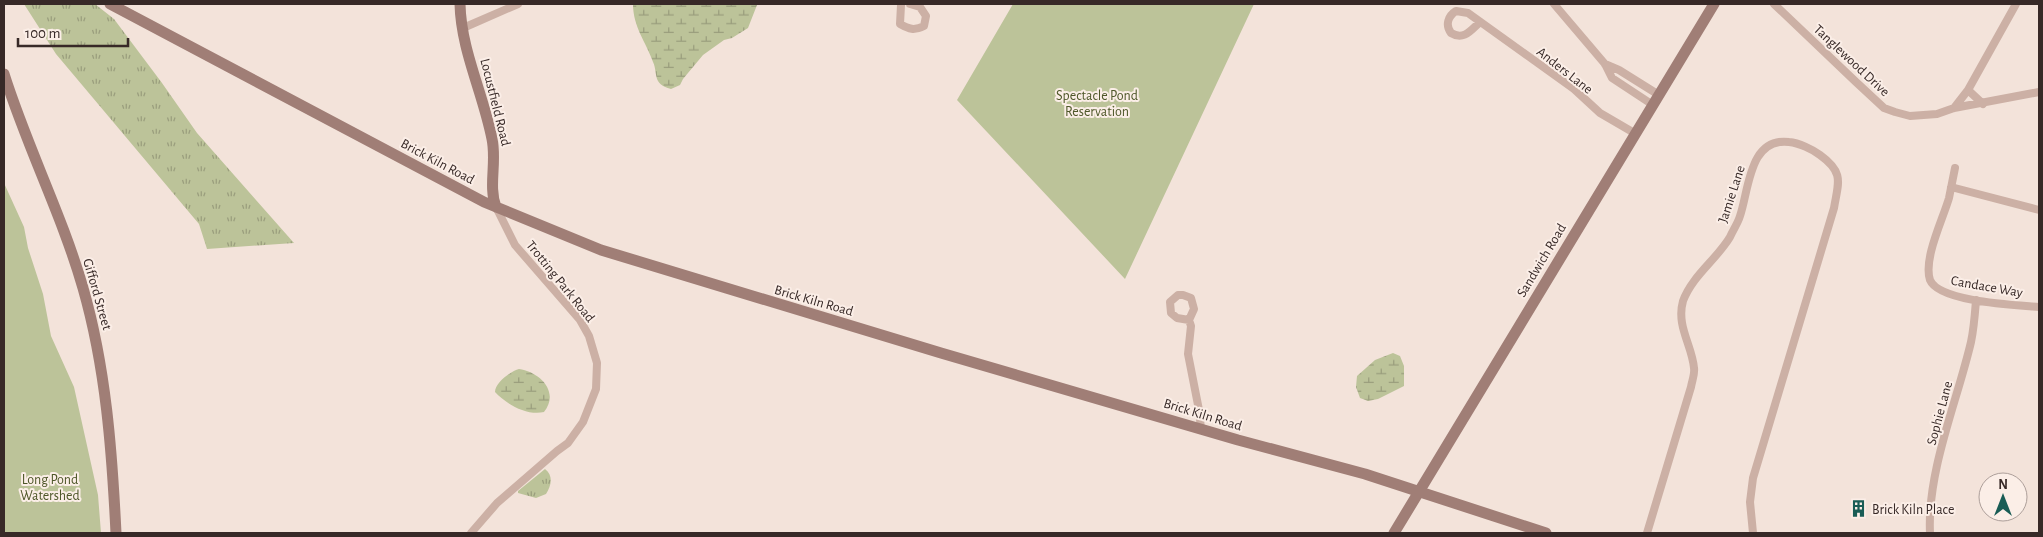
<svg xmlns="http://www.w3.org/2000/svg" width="2043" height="537" viewBox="0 0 2043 537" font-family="'Alegreya Sans',sans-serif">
<defs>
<pattern id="grass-tufts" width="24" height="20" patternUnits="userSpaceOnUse" patternTransform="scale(1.25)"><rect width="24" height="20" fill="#bcc399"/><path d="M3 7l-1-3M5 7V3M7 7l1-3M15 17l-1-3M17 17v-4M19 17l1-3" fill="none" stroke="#9a9e7d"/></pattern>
<pattern id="wetland-marsh" width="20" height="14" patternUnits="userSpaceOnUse" patternTransform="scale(1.25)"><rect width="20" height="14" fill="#bcc399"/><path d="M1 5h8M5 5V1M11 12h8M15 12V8" fill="none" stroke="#9a9e7d"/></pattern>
</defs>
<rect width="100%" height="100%" fill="#f3e3da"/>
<path fill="url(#grass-tufts)" d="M24,4H95L114,19L162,83L197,133L294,243L207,249L199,224L56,54Z
M545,469C554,476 551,486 546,494L536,498L518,493V491Z"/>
<path fill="url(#wetland-marsh)" d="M633,4H757V5L748,28L732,38L724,40L703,55L683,79L680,85L671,89C667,88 661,86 658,81C655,76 656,68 653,62C646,42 633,27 633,4Z
M1393,353L1400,356L1404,366V386L1378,399L1368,401L1360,398L1356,387L1357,376L1375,360Z
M519,369C540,372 560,392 544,412C527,416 506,404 495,392C495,383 511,371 519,369Z"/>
<path fill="#bcc399" d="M1013,4H1254L1125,279L957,100Z
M4,183L24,227L28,248L43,294L51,336L74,387L98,495L101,533H4Z"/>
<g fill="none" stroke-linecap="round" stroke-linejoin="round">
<path stroke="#ccb0a5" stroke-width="8" d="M1554,4L1605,64L1612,78L1653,105
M1774,4L1856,82L1884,108L1895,112L1910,116L1937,114L1954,108L2039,92
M901,5L900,24C909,29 914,31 924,26L926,16L920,7L910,4
M1480,22C1471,30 1464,41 1451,33C1445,25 1448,16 1456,11L1468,13L1574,89L1600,113L1636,134
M463,28L518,4
M1605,64L1619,70L1659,95
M1983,104L1968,90L2016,4
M1954,108L1968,90
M1955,168C1953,178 1951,188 1949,198C1943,219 1923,259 1930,280C1939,302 2017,305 2039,307
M1951,187L2039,210
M1189,320L1177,318L1171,313L1170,302L1178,295H1183L1191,298L1194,309L1189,320L1191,326L1188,354L1199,410L1201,429
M471,533L497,503L557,451L568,443L583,422L596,389L597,363L589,336L580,320L515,245L496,207
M1647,533L1691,387C1692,381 1695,374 1694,368C1692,345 1676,326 1683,301C1692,276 1717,259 1730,237C1733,230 1738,223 1740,216C1749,190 1749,137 1789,142C1799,143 1812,149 1820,155C1845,173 1838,183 1834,208L1753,478L1750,502L1753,533
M1930,533C1927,471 1957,402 1971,342C1974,328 1975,313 1976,300"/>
<path stroke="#a07e76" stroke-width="11" d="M110,4L484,202L601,250L941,353L1238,440L1365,474L1546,533
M460,4C461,50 483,93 492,139C497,162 488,186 496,207
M4,74C27,147 62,215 83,288C106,368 112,451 116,533
M1394,533L1714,4"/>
</g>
<defs>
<symbol id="building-bare" viewBox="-9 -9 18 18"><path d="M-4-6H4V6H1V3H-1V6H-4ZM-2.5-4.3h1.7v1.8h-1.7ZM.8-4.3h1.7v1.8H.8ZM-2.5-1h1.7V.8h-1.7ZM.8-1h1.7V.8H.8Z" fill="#195c55" stroke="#fbeee7" stroke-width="2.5" paint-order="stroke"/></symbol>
</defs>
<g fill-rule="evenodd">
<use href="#building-bare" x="1846" y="496" width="25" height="25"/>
</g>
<g text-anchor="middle" stroke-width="4" stroke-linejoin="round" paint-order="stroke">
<g font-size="14" fill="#372927" stroke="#fbeee7">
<text transform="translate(1852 60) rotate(43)" y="5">Tanglewood Drive</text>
<text transform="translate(1565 70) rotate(38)" y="5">Anders Lane</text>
<text transform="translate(496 102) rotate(76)" y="5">Locustfield Road</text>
<text transform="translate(438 161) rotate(28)" y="5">Brick Kiln Road</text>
<text transform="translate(1731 194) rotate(-72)" y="5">Jamie Lane</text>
<text transform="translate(1541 260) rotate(-59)" y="5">Sandwich Road</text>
<text transform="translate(561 281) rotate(51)" y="5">Trotting Park Road</text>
<text transform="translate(1987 286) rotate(10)" y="5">Candace Way</text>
<text transform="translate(98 294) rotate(74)" y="5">Gifford Street</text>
<text transform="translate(814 300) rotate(16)" y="5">Brick Kiln Road</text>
<text transform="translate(1939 413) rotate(-75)" y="5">Sophie Lane</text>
<text transform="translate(1203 414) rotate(17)" y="5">Brick Kiln Road</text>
</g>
<g font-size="14" fill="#4e5729" stroke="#fbeee7">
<text x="1097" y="100">Spectacle Pond<tspan x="1097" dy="16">Reservation</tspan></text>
<text x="50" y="484">Long Pond<tspan x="50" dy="16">Watershed</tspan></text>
</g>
<g font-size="14" fill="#372927" stroke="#fbeee7" text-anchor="start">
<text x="1872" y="514">Brick Kiln Place</text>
</g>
</g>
<rect width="2043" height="537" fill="none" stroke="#372927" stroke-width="10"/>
<g transform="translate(2003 497)"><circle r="24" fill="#fbeee7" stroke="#ad9f9a"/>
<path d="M0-4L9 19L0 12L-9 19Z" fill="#195c55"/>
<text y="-8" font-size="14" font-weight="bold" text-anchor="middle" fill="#372927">N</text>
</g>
<path d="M18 38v8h110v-8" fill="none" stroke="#372927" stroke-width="2.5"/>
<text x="25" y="38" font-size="15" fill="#372927" stroke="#fbeee7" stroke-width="4" paint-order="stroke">100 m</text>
</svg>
